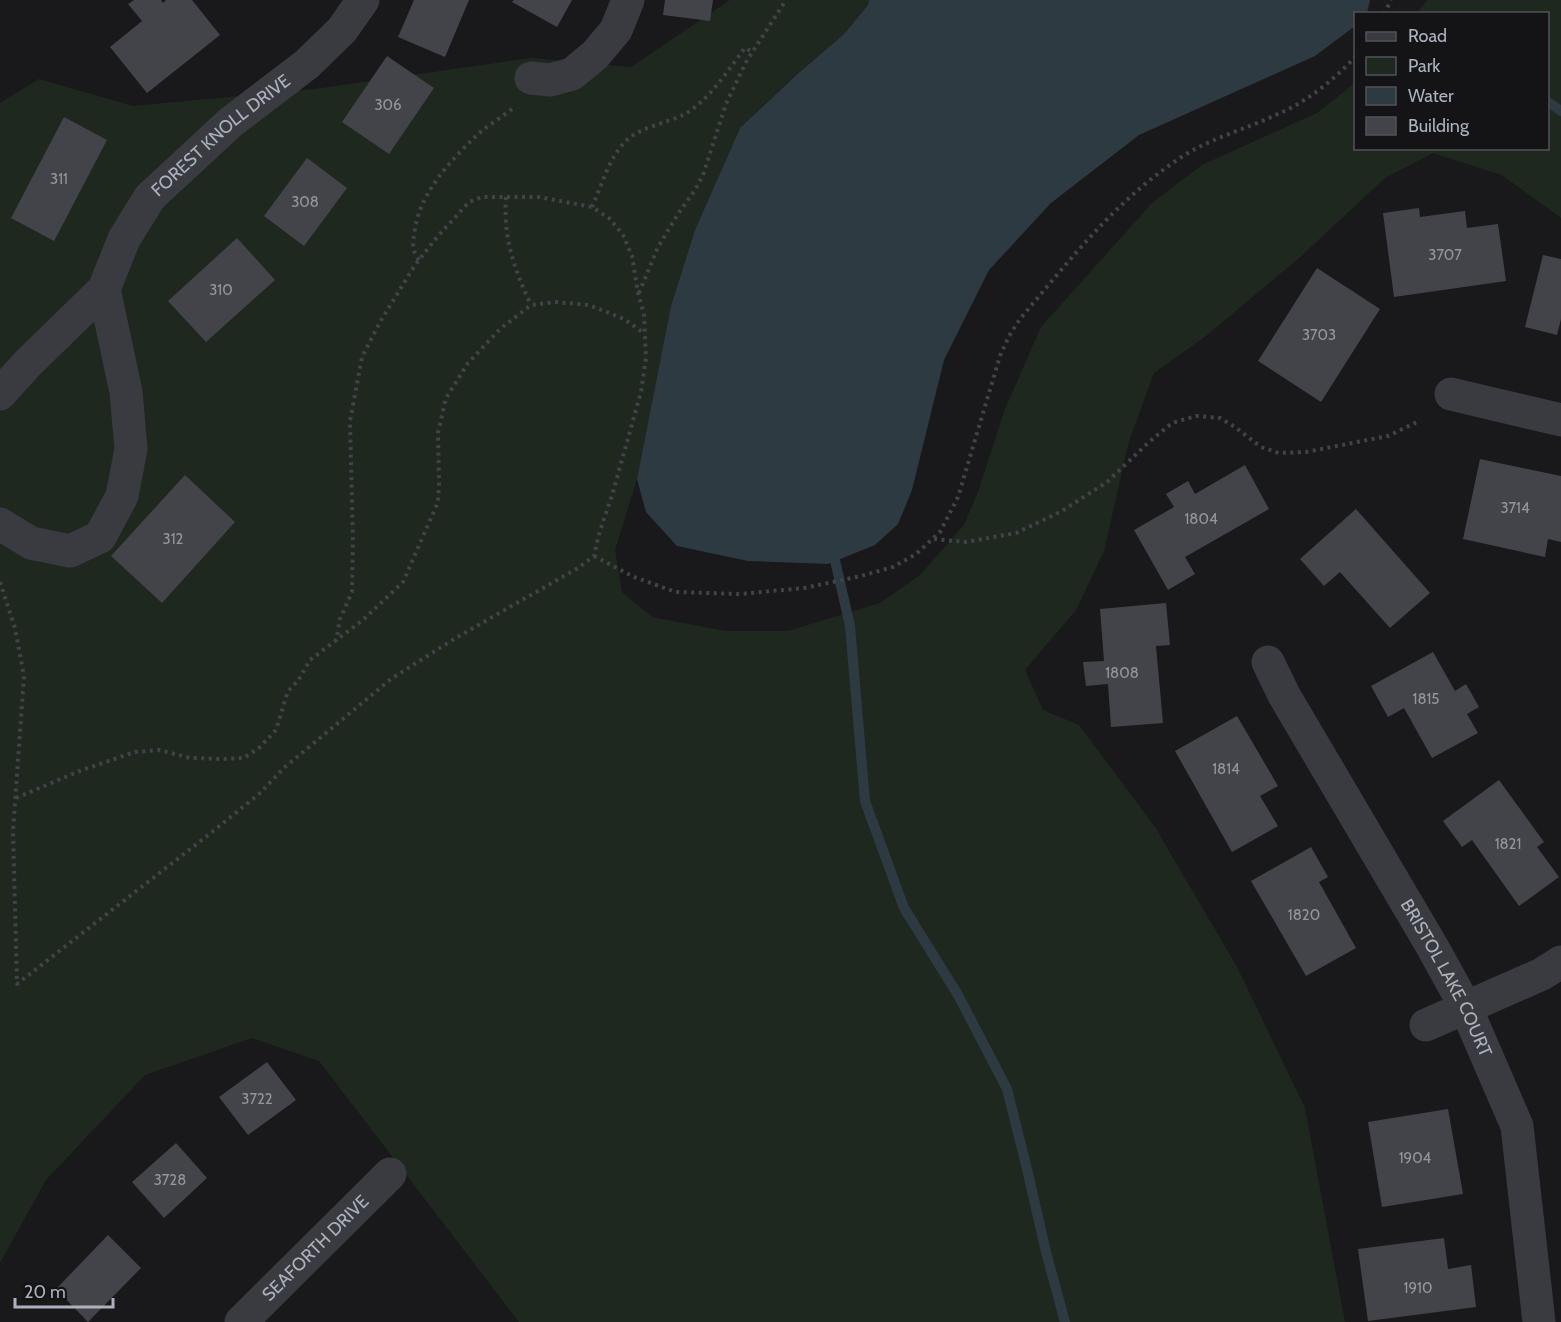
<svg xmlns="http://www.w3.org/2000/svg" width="1561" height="1322" viewBox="0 0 1561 1322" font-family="Cabin,sans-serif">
<rect width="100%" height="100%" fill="#19191c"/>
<path fill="#1f281f" d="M730,0H869L868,5L844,34L794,76L740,128L695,230L671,306L637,479L615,550L622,592L652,617L725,631H788L880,603L920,575L964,525L978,492L1005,409L1041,327L1152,203L1202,165L1317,113L1355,83L1356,148H1548V14L1418,13L1427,0H1561V218L1502,175L1433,153L1385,178L1299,258L1206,336L1154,373L1129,441L1104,551L1076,610L1025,670L1043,710L1079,725L1155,827L1237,967L1305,1108L1345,1322H519L319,1061L252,1038L145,1075L46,1180L0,1263V103L39,79L133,106L315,89L531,58L631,67Z"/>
<path fill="#2e3a42" d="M869,0H1370L1367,13L1356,14L1355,26L1315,56L1139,135L1051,203L989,270L944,360L912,490L898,524L875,545L828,564L748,561L677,546L646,512L637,479L671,306L695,230L740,128L795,76L844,34L868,5Z"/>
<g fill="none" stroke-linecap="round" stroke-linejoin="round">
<path stroke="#2e3a42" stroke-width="10" d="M1548,102L1561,111
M832,547L850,626L865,801L904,908L958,995L1007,1089L1027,1169L1046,1252L1065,1322"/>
</g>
<path fill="#434449" d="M134,0H161L163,3L166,0H192L220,35L147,93L110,47L142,21L128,4Z
M414,0H469L445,57L398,37Z
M514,0H572L557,27L512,2Z
M665,0H713L710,21L663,15Z
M387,56L434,88L389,154L342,122Z
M64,117L107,140L54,241L11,218Z
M307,158L347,188L304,246L264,216Z
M1419,208L1420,217L1465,211L1467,228L1498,224L1506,281L1394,297L1383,213Z
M237,238L275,280L206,342L168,301Z
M1543,255L1561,259V319L1557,335L1525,327Z
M1317,268L1380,309L1321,402L1258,361Z
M1480,459L1561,476V542L1548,539L1545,557L1463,539Z
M1245,465L1269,509L1185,557L1195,574L1168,590L1134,530L1174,507L1166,494L1188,481L1195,494Z
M185,475L235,522L162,603L111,556Z
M1356,509L1430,593L1390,628L1340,572L1324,586L1300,559Z
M1166,603L1170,645L1156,646L1163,723L1111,727L1108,684L1086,686L1083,662L1104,661L1100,609Z
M1433,652L1455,691L1466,684L1479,707L1467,714L1478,733L1432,758L1404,708L1388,717L1371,686Z
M1237,716L1278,786L1260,796L1278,826L1232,852L1175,751Z
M1499,780L1544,842L1537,847L1559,877L1519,906L1472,840L1462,847L1443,821Z
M1311,847L1328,877L1319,882L1356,948L1306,976L1251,881Z
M267,1062L296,1100L248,1135L219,1097Z
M1448,1109L1463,1194L1382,1207L1368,1122Z
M176,1143L207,1178L164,1218L132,1182Z
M108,1235L141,1268L88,1322L56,1289Z
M1444,1238L1448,1269L1471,1265L1476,1307L1368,1321L1358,1249Z"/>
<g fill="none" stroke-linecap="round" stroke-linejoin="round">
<path stroke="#404348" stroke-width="4" stroke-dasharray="3 4.5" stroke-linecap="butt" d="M1384,14L1391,0
M506,197C503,237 514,269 531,305
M592,207C602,185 609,156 628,139C642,127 666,123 683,115C708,102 728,70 745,48L753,52
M419,260C411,250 413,241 415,229C420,194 449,162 474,138C486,126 502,117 515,107
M639,293L658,247L678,214L695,190L703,175L726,104L746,62L786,0
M934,539L966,542L1016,533L1062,511L1107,482L1149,442L1172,423L1196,416L1220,418L1235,427L1261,447L1279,453L1306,452L1388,436L1417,422
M594,556L634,577L676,592L740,594L804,588L861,576L893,567L916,554L940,532L958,497L1000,356L1009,336L1020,319C1069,261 1115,201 1180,158C1210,138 1247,129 1280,113C1308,101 1335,79 1356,56
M0,582L15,628L24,676L13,831L17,984L212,832L259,794L285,767L391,679L454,639L578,568L594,556L599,534L613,492L641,392L646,358L644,314L638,293L632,256L623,235L610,219L592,207L539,197H482L469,202L438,236L415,265L380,322L362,357L350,421L353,542L352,592L340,619L336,641
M16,798L82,770L135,752L159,750L190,758L222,759L244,758L260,747L276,730L288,691L298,681L310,660L364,619L403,582L438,502L439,483L438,433L446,398L468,363L500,329L531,305L555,302L589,305L624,319L645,334"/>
<g stroke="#3a3b41" stroke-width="33">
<path d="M531,78L550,80L572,74L595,55L616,30L628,0"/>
<path id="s1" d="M0,394L28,363L104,289L124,239L150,197L231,122L307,64L342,30L363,0"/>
<path d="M1451,394L1561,420"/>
<path d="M0,524L31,543L70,551L100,537L122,496L131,449L126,392L104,289"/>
<path id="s2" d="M1268,662L1284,695L1433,948L1466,1008L1517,1126L1539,1322"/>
<path d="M1426,1025L1542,974L1561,962"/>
<path id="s3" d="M241,1322L390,1174"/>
</g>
</g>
<g text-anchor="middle" stroke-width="4.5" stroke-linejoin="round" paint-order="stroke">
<g font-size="15" fill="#9196a0">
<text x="388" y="110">306</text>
<text x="59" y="184">311</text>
<text x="305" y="207">308</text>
<text x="1445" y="260">3707</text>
<text x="221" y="295">310</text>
<text x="1319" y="340">3703</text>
<text x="1515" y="513">3714</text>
<text x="1201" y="524">1804</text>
<text x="173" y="544">312</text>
<text x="1122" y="678">1808</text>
<text x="1426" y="704">1815</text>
<text x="1226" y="774">1814</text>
<text x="1508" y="849">1821</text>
<text x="1304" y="920">1820</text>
<text x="257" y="1104">3722</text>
<text x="1415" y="1163">1904</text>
<text x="170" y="1185">3728</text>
<text x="1418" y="1293">1910</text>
</g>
<g font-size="18" fill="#abb1bd" stroke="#141417">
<text dy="6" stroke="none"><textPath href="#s1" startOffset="345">FOREST KNOLL DRIVE</textPath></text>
<text dy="6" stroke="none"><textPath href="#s2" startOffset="363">BRISTOL LAKE COURT</textPath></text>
<text dy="6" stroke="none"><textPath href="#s3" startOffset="105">SEAFORTH DRIVE</textPath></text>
</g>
</g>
<rect x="1354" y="12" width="195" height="138" fill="#141417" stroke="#505359" stroke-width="1.5"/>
<rect x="1366" y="32" width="30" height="9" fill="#3a3b41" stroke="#505359" stroke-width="1.5"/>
<text x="1408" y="42" font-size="18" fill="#abb1bd">Road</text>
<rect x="1366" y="57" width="30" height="18" fill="#1f281f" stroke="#505359" stroke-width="1.5"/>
<text x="1408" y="72" font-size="18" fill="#abb1bd">Park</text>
<rect x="1366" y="87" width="30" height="18" fill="#2e3a42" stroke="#505359" stroke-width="1.5"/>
<text x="1408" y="102" font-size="18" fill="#abb1bd">Water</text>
<rect x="1366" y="117" width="30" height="18" fill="#434449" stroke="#505359" stroke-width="1.5"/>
<text x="1408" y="132" font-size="18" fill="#abb1bd">Building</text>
<path d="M15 1298v9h98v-9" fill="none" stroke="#abb1bd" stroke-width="3"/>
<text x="24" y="1298" font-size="18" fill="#abb1bd" stroke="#141417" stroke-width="4.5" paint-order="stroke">20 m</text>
</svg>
